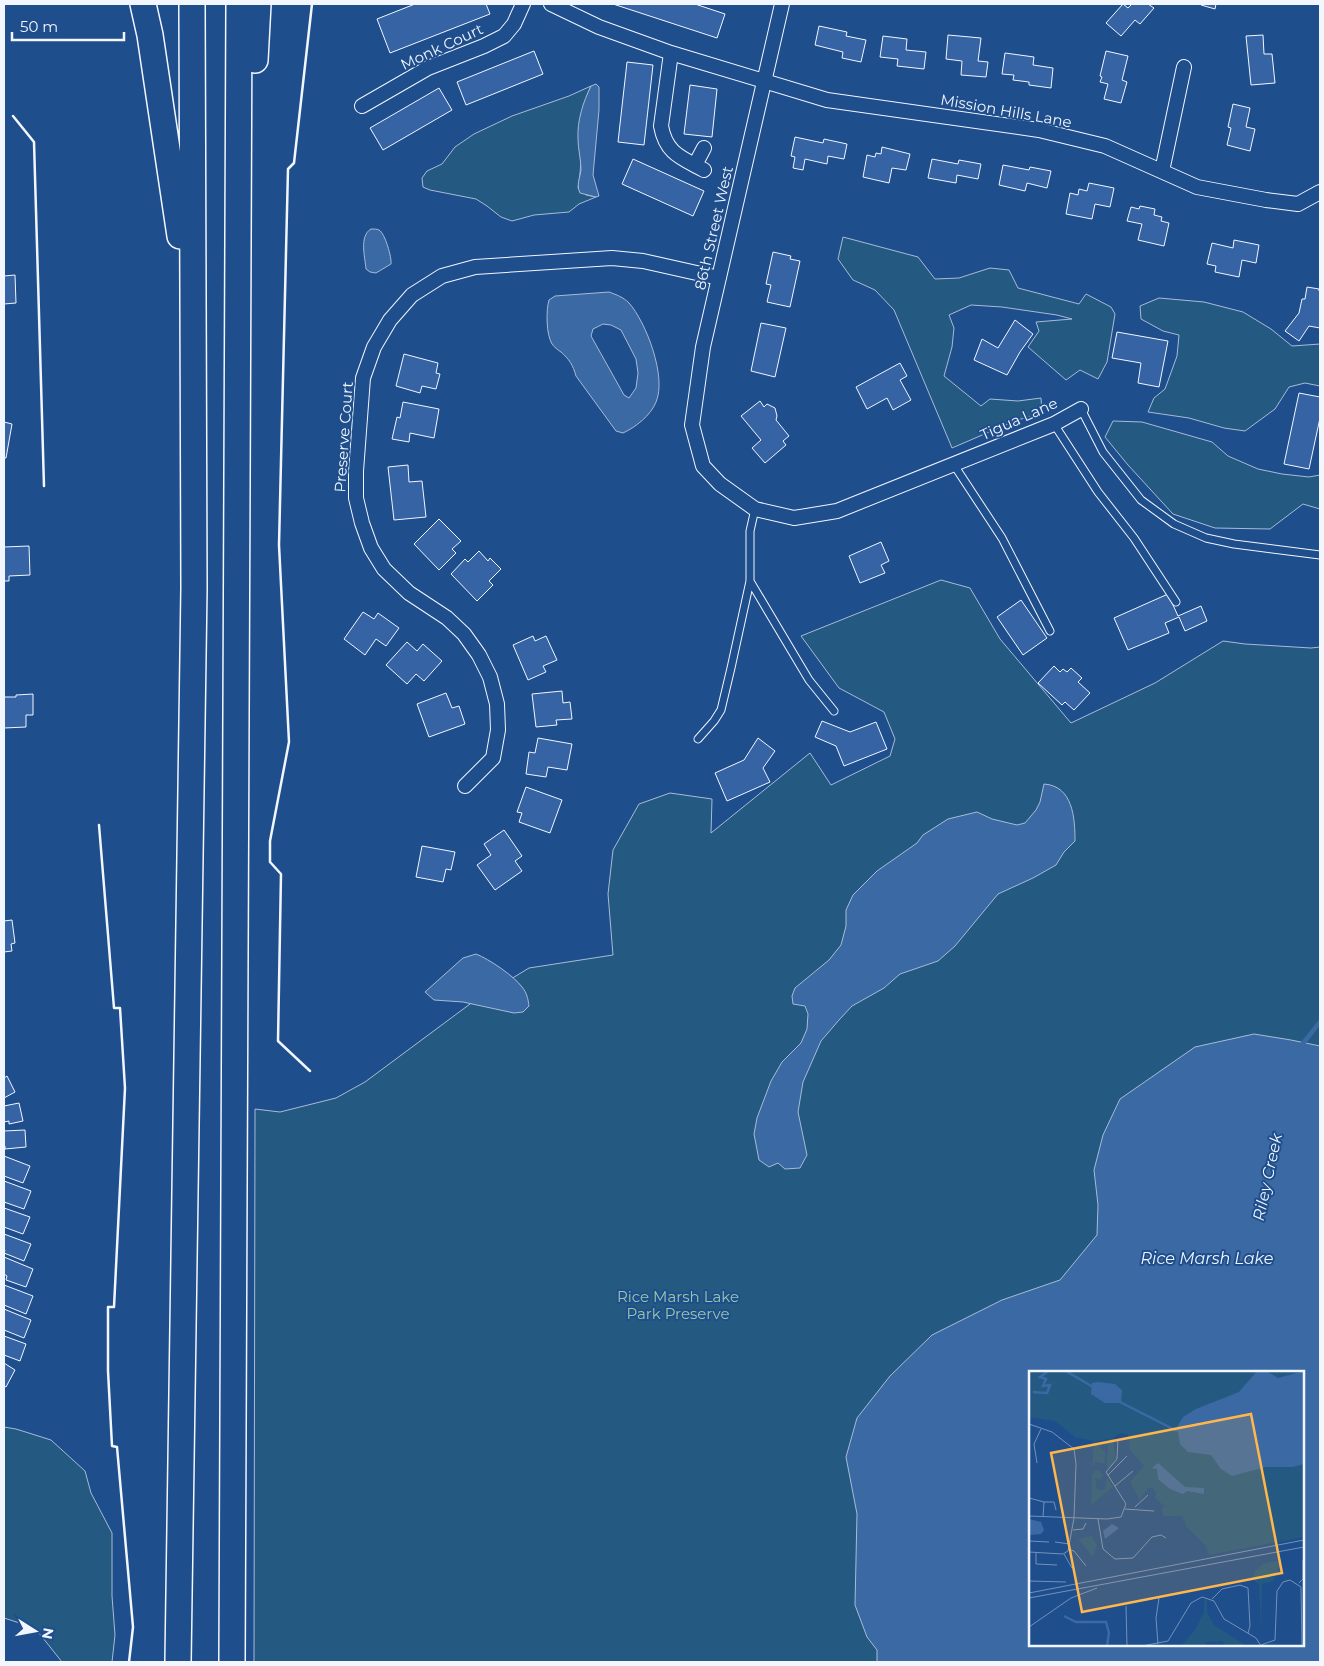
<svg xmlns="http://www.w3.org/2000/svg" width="1324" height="1666" viewBox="0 0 1324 1666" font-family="Montserrat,sans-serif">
<rect width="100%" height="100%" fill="#1f4e8c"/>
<path fill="#245a82" stroke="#a8bbd7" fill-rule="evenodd" d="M591,86C578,113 584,157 578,188L586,195L596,197L579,204L569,212L534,215L512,221L501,217L487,206L476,199L430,190L423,187L422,178L427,171L442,164L455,147L474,134L512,116L569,96Z
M843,237L918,257L935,279L959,278L990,268L1009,270L1018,288L1079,304L1086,294L1111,307L1115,314L1107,362L1098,379L1080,370L1066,380L1028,347L1039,331L1036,322L1072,319L1057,315L1002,307L971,305L949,315L954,328L952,347L944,376L981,406L990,399L1018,401L1041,398L1042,414L1017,420L952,448L894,310L875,290L853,280L838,259Z
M1159,298L1204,302L1243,312L1271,329L1292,346L1320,344V386L1305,383L1289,387L1275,409L1245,431L1224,428L1189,418L1148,412L1154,398L1165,389L1177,356L1179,335L1163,331L1141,319L1140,306Z
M1113,421L1142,422L1212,442L1228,456L1258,469L1282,474L1309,477L1320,475V509L1303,504L1270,529L1215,528L1173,514L1128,465L1105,437Z
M941,580L970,588L1000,639L1071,723L1155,683L1223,641L1245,644L1311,648L1320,647V1662H254L255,1109L280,1112L336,1098L365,1082L470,1004L529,968L613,955L608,894L613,850L639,804L670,793L712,799L711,833L810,753L831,785L890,756L895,739L884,712L839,688L801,636ZM1030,1372H1303V1645H1030Z
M4,1427L16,1429L51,1440L85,1471L91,1493L112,1533V1596L115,1635L112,1662H62L35,1628L4,1618Z"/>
<path fill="#3b69a3" stroke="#a8bbd7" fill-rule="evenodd" d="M596,84L599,87V110L593,175L599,196L596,197L580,193C576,185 580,178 581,170C581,159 578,149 578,139C577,121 583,102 591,86Z
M371,229C374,229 377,229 379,230C385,233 392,258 391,264L376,273L370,272L366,269C365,257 359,236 371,229Z
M609,292C617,295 623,297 629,303C646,322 667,377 656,402C651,415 636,427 623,433L616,431L576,376C573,365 569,359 561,352C558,350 554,347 552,344C546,334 546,310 549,300L555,296ZM603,324L611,325L621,330L636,359L638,373L636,388L629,398L624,395L591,336L593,329Z
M1044,784C1073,786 1075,818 1075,841L1064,852L1056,865L1033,878L998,894L955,946L938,961L900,974L884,988L852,1006L839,1020L821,1041L803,1082L798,1112L807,1155L800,1168L785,1169L778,1163L769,1167L759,1160L754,1134L757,1118L771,1081L782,1062L801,1043L807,1029L808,1014L805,1006L793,1004L792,996L795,988L829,960L841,945L846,926V910L853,895L877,871L917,843L923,835L948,819L977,812L992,819L1017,825L1025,823L1036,810L1040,802Z
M476,954C489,959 514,976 522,987C527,993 528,999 529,1006L523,1012L514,1013L463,1002L434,1000L425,992L463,958Z
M1254,1034L1291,1040L1320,1046V1662H877V1650L867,1637L855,1605L857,1514L846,1457L857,1418L890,1376L932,1335L1002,1300L1060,1280L1097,1235L1098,1205L1094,1170L1103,1135L1120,1099L1195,1047ZM1303,1372V1645H1030V1372Z"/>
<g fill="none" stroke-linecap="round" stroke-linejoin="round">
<path stroke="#3b69a3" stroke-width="4.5" d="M1301,1046L1320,1022"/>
</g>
<path fill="#3563a3" stroke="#f2f6ff" d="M415,4H486L490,14L390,53L377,19Z
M613,4H695L725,14L717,38Z
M1123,4L1128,8L1132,4H1148L1154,8L1140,24L1135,20L1121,36L1106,23Z
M1201,4H1216L1215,9L1201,5Z
M819,26L847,32L846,36L866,40L861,62L842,58L843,52L815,45Z
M948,35L981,38L978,61L988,62L986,77L961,75L962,61L946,59Z
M1263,35L1264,54H1272L1275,83L1251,85L1246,36Z
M883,36L907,39L906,50L926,52L924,69L897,66L898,59L880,57Z
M534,51L543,74L466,105L457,82Z
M1106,51L1128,56L1122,80L1127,82L1121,103L1104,99L1108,84L1100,82L1102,77L1100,76Z
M1005,53L1034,57L1033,65L1053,68L1051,88L1029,85V82L1013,80L1014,75L1002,74Z
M627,62L653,65L644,145L618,142Z
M690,85L717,89L712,137L684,134Z
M439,88L452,110L383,150L370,128Z
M1233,104L1250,108L1246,127L1255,129L1250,151L1227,145L1231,128L1228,127Z
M795,137L823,143L824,139L847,144L844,159L828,156L827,164L805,159L803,170L793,168L795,157L791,156Z
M882,147L910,154L906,170L892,168L889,183L863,177L867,155L875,157L876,153L881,154Z
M633,159L704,191L693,216L622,184Z
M932,159L958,164L959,160L981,164L978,179L957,175L956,183L928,178Z
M1003,165L1029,170L1030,167L1051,171L1047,188L1027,183L1025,191L999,185Z
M1089,183L1114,188L1110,207L1095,204L1092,219L1066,214L1070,193L1078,195L1079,189L1087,191Z
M1140,206L1155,209L1154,215L1162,217L1161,221L1169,223L1164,246L1138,240L1142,224L1127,221L1131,207L1139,209Z
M1234,240L1259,245L1256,263L1242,260L1239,277L1215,272L1216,266L1207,264L1212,243L1233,248Z
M773,252L791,256L790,259L800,261L790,307L767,302L771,285L766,284Z
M15,275L16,303L4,304V276Z
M1307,287L1319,289V291H1320V328L1309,326L1299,341L1285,331L1299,313L1302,299H1305Z
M1015,320L1033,334L1020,352L1007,375L974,360L982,339L998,348Z
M761,323L786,328L775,377L751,371Z
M1117,332L1168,341L1159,387L1138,383L1141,363L1112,358Z
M404,354L438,363L436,373L440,374L436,389L422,386L420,393L396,386Z
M900,363L907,376L900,380L911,400L893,410L887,398L867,409L856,387Z
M1299,393L1320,397V418L1309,469L1284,464Z
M760,401L764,407L767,404L775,408L777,416L776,420L789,436L783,441L786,445L765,463L752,448L761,440L741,416Z
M403,402L439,409L434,438L410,433L409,442L392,439L397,417L400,418Z
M4,422L12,424L6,458H4Z
M408,465L409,482L422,481L426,517L394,520L388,467Z
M439,519L461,541L452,549L456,553L439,570L414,544Z
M881,542L889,561L881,565L885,573L860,583L849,556Z
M29,546L30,575L9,576V581H4V547Z
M479,551L488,561L490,558L501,569L489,581L493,585L477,601L451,574L465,559L468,562Z
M1168,594L1178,616L1201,606L1207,621L1185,631L1179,617L1165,623L1169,633L1128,650L1114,618Z
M1021,600L1047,638L1023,655L997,617Z
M363,612L374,619L378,613L399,628L386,646L376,639L365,655L344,639Z
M533,636L535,641L546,636L557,660L543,666L546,672L528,680L513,645Z
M407,642L417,651L423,644L442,661L424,681L416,674L407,684L386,665Z
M1054,666L1060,672L1063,669L1067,672L1071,668L1082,678L1078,682L1090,693L1074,710L1065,702L1062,705L1038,683Z
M562,691L563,703L570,702L572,719L556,720L557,725L536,727L532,694Z
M446,693L452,708L459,706L465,724L429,737L417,704Z
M33,694V715H26V727L4,728V697H16V695Z
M822,721L850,732L876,722L887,749L844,766L836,746L815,737Z
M538,738L572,744L567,770L548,767L546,777L526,774L529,752L535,753Z
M758,738L775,751L763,768L770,782L727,801L715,773L744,760Z
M526,787L562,800L550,833L519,822L522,813L517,812Z
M504,830L522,856L515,861L522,871L495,890L477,865L491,855L484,844Z
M422,846L455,852L451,870L446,869L443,882L416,877Z
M12,920L15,943L11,944L12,951L4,952V921Z
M7,1076L15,1092L4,1098V1078Z
M19,1103L23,1121L9,1124V1121L4,1122V1106Z
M25,1130L26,1147L5,1149V1146H4V1131Z
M4,1156L30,1166L23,1183L4,1176Z
M4,1181L31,1191L24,1209L4,1202Z
M4,1208L30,1217L23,1234L4,1227Z
M4,1234L31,1244L24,1261L4,1253L5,1250L4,1249Z
M4,1257L33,1269L26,1287L6,1280L7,1276L4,1274Z
M4,1285L33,1296L26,1314L4,1305Z
M4,1309L31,1320L24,1338L4,1330Z
M4,1336L26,1344L20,1361L4,1355Z
M4,1363L15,1370L6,1387L4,1386Z"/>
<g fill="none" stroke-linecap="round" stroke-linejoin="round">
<defs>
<path id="lane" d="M1081,409L1103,452L1141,500L1174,524L1206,538L1234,544L1320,555
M1054,424L1098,492L1134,538L1176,602
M954,465L1002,538L1050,631
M750,581L809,680L834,711
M698,739L714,721L721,710L731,668L750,581V531L755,509"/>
<path id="street" d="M551,4L599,27L671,53L827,100L1039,130L1105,146L1197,187L1266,200L1298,204L1320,192
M782,4L703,347L692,425L703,466L720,484L755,509L794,518L837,511L1054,424L1081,409
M671,53L661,126C666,154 682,158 704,170
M362,106L428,68L484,46L504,36L514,24L523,4
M695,165L704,148
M1162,171L1184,67
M465,786L493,758L498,730L497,704L490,677L479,655L464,634L447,618L409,593L384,569L371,548L362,523L356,498V471L363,378L374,347L390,320L412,295L442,276L475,267L612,258L643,261L719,278"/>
<path id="highway" d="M143,4L150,35L180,236
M255,60L258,4
M178,1662L194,588L192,4
M232,1662L239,4"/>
</defs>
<use href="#lane" stroke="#f2f6ff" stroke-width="9"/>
<use href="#street" stroke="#f2f6ff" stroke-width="16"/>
<use href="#highway" stroke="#f2f6ff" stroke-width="28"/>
<use href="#lane" stroke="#1f4e8c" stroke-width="7"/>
<use href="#street" stroke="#1f4e8c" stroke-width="14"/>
<use href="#highway" stroke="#1f4e8c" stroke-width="25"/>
<path stroke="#f2f6ff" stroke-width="2.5" d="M13,116L34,142L44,486
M99,825L114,1008H120L125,1088L114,1307H108V1371L112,1446L117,1447L133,1627L129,1662
M310,1071L278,1041L281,874L270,862V841L289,742L279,545L288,169L294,163L312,4"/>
</g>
<g text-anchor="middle" stroke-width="4" stroke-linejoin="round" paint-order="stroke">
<g font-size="15" fill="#f2f6ff" stroke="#1f4e8c">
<text transform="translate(442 47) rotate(-25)" y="5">Monk Court</text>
<text transform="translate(1006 111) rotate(10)" y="5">Mission Hills Lane</text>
<text transform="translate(714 228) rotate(-77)" y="5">86th Street West</text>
<text transform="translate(1019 419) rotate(-24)" y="5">Tigua Lane</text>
<text transform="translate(344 437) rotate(-86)" y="5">Preserve Court</text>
</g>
<g font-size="15" fill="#97c8a6" stroke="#1f4e8c">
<text x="678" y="1302">Rice Marsh Lake<tspan x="678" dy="17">Park Preserve</tspan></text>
</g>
<g font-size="16" font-style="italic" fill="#f2f6ff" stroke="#1f4e8c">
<text transform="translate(1267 1177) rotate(-78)" y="6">Riley Creek</text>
<text x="1207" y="1264">Rice Marsh Lake</text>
</g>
</g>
<g transform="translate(1029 1371)">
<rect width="275" height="275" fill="#1f4e8c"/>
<path d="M0,0H275V166L180,184L177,175L157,155L153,145H135L132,137L136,136L125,126L128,123L123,116L118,118L111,130L101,111L115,95L101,79L99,64L92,62L84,67L87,88L80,98L77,94L80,68L66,70L76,81V93L66,91L63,97L65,70L46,66L26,50L0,46ZM70,99L74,104L71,109L66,107L68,119H76L78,106L84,116L62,134L63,104L65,100ZM63,165L68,174L64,186L49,168ZM253,189L244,210L233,213L232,264L230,214L224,208L225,201L235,192ZM175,229H178V241L185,254L218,275H197L193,270L177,271V275H152L166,259L175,241Z" fill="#245a82"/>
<path d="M228,0H237L249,7L275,0V93L264,96H237L203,105L192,98L182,84L159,81L151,73L148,56L154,46L167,38L210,21ZM69,11L86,13L93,19L92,32H76L62,23L63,12ZM129,92L156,116L175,117V123L158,120L154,123L141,118L129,108L128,98L123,97ZM0,148L12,151L15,159L12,163L0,164ZM83,153L90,157L76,168L74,160Z" fill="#3b69a3"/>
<path fill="none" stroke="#3b69a3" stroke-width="2.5" d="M37,0L64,16M4,21L18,22L21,14L14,15L17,8L11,6L19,0M91,31L148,60M35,245L47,251H77L80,262L78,275"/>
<path fill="none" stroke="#7391ba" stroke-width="1" d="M0,53L23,61L45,78L47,93L45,147L39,180L34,183L0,181M8,92L5,73L12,58M79,104L98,85M86,115L104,100M0,127L15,131L14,146M15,131H25L27,139M106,136L119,124M96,138L125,140M0,145L78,148L92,146L97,133L77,101L88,88L89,68M69,148L74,178L86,188L104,187L123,166L132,164L137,167M44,159L54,158L57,152M0,170L20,171M26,171L41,173M39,178L45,180L57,195M7,182V193L28,194M35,183L43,197M0,210L37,211M270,212L274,208V189M0,222L275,169M0,227L275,176M183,228L193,218L211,214L219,217L221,255L219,262M97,235L98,275M0,256L42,227L68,217M129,273L127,247L130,227M232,274L246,269L248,220L254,211L261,209L272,216L273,275M113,275L139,270L162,232L173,226L185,230L195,248L227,267L232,275"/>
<path fill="#ffb74d" fill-opacity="0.15" stroke="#ffb74d" stroke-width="2.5" d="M222,43L253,202L53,241L22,82Z"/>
<rect width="275" height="275" fill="none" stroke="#f2f6ff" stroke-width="2.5"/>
</g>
<rect width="1324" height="1666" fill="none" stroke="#f2f6ff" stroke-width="10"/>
<g transform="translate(35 1631) rotate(101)" stroke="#1f4e8c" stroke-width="4" paint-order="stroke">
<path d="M0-4L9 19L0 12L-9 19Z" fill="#f2f6ff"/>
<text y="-8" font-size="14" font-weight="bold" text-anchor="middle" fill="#f2f6ff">N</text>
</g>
<path d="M12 32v8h112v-8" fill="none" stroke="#f2f6ff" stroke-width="2.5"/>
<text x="20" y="32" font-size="15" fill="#f2f6ff" stroke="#1f4e8c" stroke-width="4" paint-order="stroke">50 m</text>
</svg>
